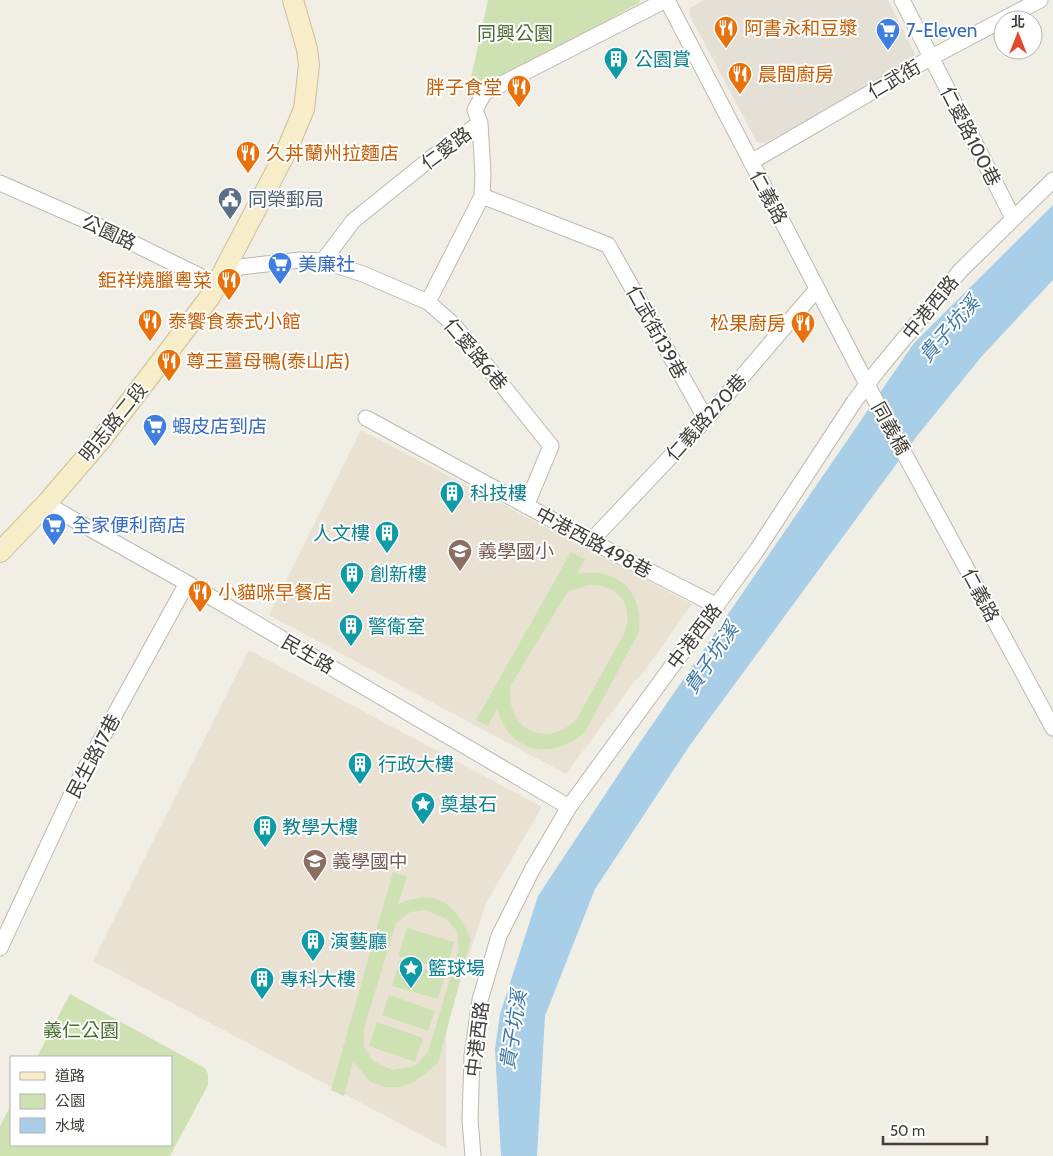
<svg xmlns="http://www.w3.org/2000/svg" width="1053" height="1156" viewBox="0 0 1053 1156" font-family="Cabin,'Noto Sans TC',sans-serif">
<rect width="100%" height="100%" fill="#f1eee6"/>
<path fill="#e4e0d5" d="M704,0H888L915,54L911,64L765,143L757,142L689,14L690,8Z"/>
<path fill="#e9e2d2" d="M361,430L692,604L641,676L638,677L566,774L269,615Z
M249,650L542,807L486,903L446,1027V1148L93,961Z"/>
<path fill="#cde1b3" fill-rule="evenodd" d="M488,0H640L639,3L478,91L469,87Z
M571,552L585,559L577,574C618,567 644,591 639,632L585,732C551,761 510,754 497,709L488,726L476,720ZM589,585C618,585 634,603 625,632L576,720C545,750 504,728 511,685L562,601L569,591Z
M393,872L407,877L398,904C438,888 454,903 471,939L438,1063L414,1082L400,1087H385L371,1082L353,1062L344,1096L331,1090ZM426,910L446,919L457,931L459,948L428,1052L415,1066L392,1070L373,1061L364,1047V1028L396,923L410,912Z
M407,928L454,942L446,970L398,956Z
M399,962L445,975L438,999L392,986Z
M70,994L205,1068L208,1074V1085L170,1156H0V1126L11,1105V1145H171V1057H37Z
M389,995L435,1011L428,1031L382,1015Z
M377,1022L423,1038L415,1062L369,1046Z"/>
<path fill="#a9cee8" d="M1053,205V280L982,356L917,436L690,745L595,889L545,1016L537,1156H501L495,1049L500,1014L538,896L630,757L914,343Z"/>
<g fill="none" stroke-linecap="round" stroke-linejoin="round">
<defs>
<path id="minor" d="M667,0L872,394L1053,728
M902,0L1013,218
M751,162L930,58L1040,0
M0,183L98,226L216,284L240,267L300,260L323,261L363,274L428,302L454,325L551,446L526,506
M482,196L608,245L706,419
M323,261L353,221L430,159L480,123
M428,302L482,196L483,174L480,123L475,110L484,93L666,0
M366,418L591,541L717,606
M46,504L187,583L569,807
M591,541L706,419L817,289
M0,948L75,787L187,583
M473,1156L470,1120L472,1056L480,1000L499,936L532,870L569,807L757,550L854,402L878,370L961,270L1053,180"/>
<path id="secondary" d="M0,552L46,504L100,441L210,297L286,152L304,109L309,65L307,49L293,0"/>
</defs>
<use href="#minor" stroke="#beb8ad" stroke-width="17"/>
<use href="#secondary" stroke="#ccbf9a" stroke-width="22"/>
<use href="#minor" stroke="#fff" stroke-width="15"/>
<use href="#secondary" stroke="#f8edc9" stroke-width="20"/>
</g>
<defs>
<symbol id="restaurant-pin" viewBox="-11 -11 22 30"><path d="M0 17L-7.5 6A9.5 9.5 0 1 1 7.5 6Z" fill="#e8710a" stroke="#fff"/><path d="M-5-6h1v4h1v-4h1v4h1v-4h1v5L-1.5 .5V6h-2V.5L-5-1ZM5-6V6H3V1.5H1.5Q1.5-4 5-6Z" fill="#fff"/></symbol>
<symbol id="supermarket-pin" viewBox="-11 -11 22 30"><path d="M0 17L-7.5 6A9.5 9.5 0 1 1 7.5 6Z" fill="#3f7fe0" stroke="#fff"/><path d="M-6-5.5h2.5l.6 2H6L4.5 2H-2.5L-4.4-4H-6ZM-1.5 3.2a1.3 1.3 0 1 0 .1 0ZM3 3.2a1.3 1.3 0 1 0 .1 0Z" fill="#fff"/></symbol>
<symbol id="building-pin" viewBox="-11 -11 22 30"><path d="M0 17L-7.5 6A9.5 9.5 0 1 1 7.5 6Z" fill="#0f9aa8" stroke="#fff"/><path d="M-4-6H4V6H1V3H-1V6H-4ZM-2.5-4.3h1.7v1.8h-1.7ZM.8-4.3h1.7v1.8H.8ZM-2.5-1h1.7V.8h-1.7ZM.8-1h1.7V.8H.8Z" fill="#fff"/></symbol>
<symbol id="civic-pin" viewBox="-11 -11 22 30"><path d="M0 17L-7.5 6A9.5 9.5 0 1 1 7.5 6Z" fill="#5c6f8a" stroke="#fff"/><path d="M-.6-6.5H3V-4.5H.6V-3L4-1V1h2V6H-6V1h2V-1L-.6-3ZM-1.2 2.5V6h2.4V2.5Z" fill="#fff"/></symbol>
<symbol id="school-pin" viewBox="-11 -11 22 30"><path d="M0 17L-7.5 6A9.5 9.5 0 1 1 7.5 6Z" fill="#8d6e63" stroke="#fff"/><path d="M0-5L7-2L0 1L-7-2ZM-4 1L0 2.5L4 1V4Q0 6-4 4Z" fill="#fff"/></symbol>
<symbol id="sight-pin" viewBox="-11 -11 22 30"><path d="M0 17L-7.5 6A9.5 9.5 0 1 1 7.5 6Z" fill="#0f9aa8" stroke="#fff"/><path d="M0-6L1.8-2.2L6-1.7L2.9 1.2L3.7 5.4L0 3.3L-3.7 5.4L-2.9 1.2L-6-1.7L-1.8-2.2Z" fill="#fff"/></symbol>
</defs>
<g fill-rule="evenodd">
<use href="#restaurant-pin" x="712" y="14" width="28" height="38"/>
<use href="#supermarket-pin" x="874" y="16" width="28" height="38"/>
<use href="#building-pin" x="602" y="45" width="28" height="38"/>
<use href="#restaurant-pin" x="726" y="60" width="28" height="38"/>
<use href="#restaurant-pin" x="505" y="73" width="28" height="38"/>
<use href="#restaurant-pin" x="234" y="139" width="28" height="38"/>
<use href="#civic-pin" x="216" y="185" width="28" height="38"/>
<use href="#supermarket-pin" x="266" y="250" width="28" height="38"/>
<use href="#restaurant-pin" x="215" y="266" width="28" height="38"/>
<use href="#restaurant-pin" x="136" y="307" width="28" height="38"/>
<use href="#restaurant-pin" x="789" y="309" width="28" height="38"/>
<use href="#restaurant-pin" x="155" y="347" width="28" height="38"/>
<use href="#supermarket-pin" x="141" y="412" width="28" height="38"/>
<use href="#building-pin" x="438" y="479" width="28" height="38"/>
<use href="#supermarket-pin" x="40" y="511" width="28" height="38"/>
<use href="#building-pin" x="373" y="519" width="28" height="38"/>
<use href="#school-pin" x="446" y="537" width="28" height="38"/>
<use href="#building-pin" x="338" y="560" width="28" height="38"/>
<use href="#restaurant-pin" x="186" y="578" width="28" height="38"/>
<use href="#building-pin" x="337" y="612" width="28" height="38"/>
<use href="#building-pin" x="346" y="750" width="28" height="38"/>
<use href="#sight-pin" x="409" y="790" width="28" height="38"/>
<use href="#building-pin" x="251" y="813" width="28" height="38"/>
<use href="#school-pin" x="301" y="847" width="28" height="38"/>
<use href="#building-pin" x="299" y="927" width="28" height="38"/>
<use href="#sight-pin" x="397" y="954" width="28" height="38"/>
<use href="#building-pin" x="248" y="965" width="28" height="38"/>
</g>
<g text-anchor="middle" stroke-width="4" stroke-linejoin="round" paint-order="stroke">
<g font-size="19" fill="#c56008" stroke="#fff" text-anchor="start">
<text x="744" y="35">阿書永和豆漿</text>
<text x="758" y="81">晨間廚房</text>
<text x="502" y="94" text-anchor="end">胖子食堂</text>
<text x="266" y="160">久丼蘭州拉麵店</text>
<text x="212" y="287" text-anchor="end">鉅祥燒臘粵菜</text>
<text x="168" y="328">泰饗食泰式小館</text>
<text x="786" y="330" text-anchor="end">松果廚房</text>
<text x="186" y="368">尊王薑母鴨(泰山店)</text>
<text x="218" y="599">小貓咪早餐店</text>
</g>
<g font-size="19" fill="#366cbe" stroke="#fff" text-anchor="start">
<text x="906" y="37">7-Eleven</text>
<text x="298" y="271">美廉社</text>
<text x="172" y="433">蝦皮店到店</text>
<text x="72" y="532">全家便利商店</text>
</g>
<g font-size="19" fill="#486e30" stroke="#fff">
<text x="515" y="40">同興公園</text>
<text x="81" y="1037">義仁公園</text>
</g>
<g font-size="19" fill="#0d838f" stroke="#fff" text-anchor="start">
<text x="634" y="66">公園賞</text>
<text x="470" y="500">科技樓</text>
<text x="370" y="540" text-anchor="end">人文樓</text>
<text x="370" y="581">創新樓</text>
<text x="368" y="633">警衛室</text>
<text x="378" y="771">行政大樓</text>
<text x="440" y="811">奠基石</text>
<text x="282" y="834">教學大樓</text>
<text x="330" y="948">演藝廳</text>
<text x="428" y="975">籃球場</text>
<text x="280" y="986">專科大樓</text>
</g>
<g font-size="19" fill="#433e36" stroke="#fff">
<text transform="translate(894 79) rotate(-30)" y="7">仁武街</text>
<text transform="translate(971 136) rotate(63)" y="7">仁愛路100巷</text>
<text transform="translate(446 148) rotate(-37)" y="7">仁愛路</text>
<text transform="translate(769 197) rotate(62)" y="7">仁義路</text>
<text transform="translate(109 232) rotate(25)" y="7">公園路</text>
<text transform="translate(930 307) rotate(-51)" y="7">中港西路</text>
<text transform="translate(657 332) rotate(61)" y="7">仁武街139巷</text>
<text transform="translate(476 354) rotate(50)" y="7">仁愛路6巷</text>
<text transform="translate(706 417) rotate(-48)" y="7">仁義路220巷</text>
<text transform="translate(113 422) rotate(-51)" y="7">明志路二段</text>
<text transform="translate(891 428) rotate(61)" y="7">同義橋</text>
<text transform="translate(594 542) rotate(28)" y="7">中港西路498巷</text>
<text transform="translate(981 595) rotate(62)" y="7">仁義路</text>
<text transform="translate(694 636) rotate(-53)" y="7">中港西路</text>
<text transform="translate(308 654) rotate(30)" y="7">民生路</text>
<text transform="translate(93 756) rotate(-62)" y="7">民生路17巷</text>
<text transform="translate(477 1039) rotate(-83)" y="7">中港西路</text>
</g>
<g font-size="19" fill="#4e5e75" stroke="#fff" text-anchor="start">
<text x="248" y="206">同榮郵局</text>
</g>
<g font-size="19" fill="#785e54" stroke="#fff" text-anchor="start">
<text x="478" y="558">義學國小</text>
<text x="332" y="868">義學國中</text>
</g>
<g font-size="20" font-style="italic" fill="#3b78a3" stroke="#fff">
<text transform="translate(949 329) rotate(-49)" y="7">貴子坑溪</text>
<text transform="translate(711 658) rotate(-56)" y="7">貴子坑溪</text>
<text transform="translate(513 1030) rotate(-81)" y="7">貴子坑溪</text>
</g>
</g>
<rect x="10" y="1056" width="162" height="90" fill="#ffffff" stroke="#b4b2af"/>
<rect x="20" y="1072" width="25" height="8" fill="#f8edc9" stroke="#b4b2af"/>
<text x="55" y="1081" font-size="15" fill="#433e36">道路</text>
<rect x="20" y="1094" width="25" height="15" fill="#cde1b3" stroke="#b4b2af"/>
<text x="55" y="1106" font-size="15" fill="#433e36">公園</text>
<rect x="20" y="1118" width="25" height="15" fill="#a9cee8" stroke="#b4b2af"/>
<text x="55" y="1131" font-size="15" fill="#433e36">水域</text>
<g transform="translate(1018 35)"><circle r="24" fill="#ffffff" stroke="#b4b2af"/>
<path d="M0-4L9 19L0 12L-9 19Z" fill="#e2472c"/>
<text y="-8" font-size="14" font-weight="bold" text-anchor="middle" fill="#433e36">北</text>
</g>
<path d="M883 1136v8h104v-8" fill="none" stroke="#433e36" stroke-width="2.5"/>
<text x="890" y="1136" font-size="15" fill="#433e36" stroke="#ffffff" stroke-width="4" paint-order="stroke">50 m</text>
</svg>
